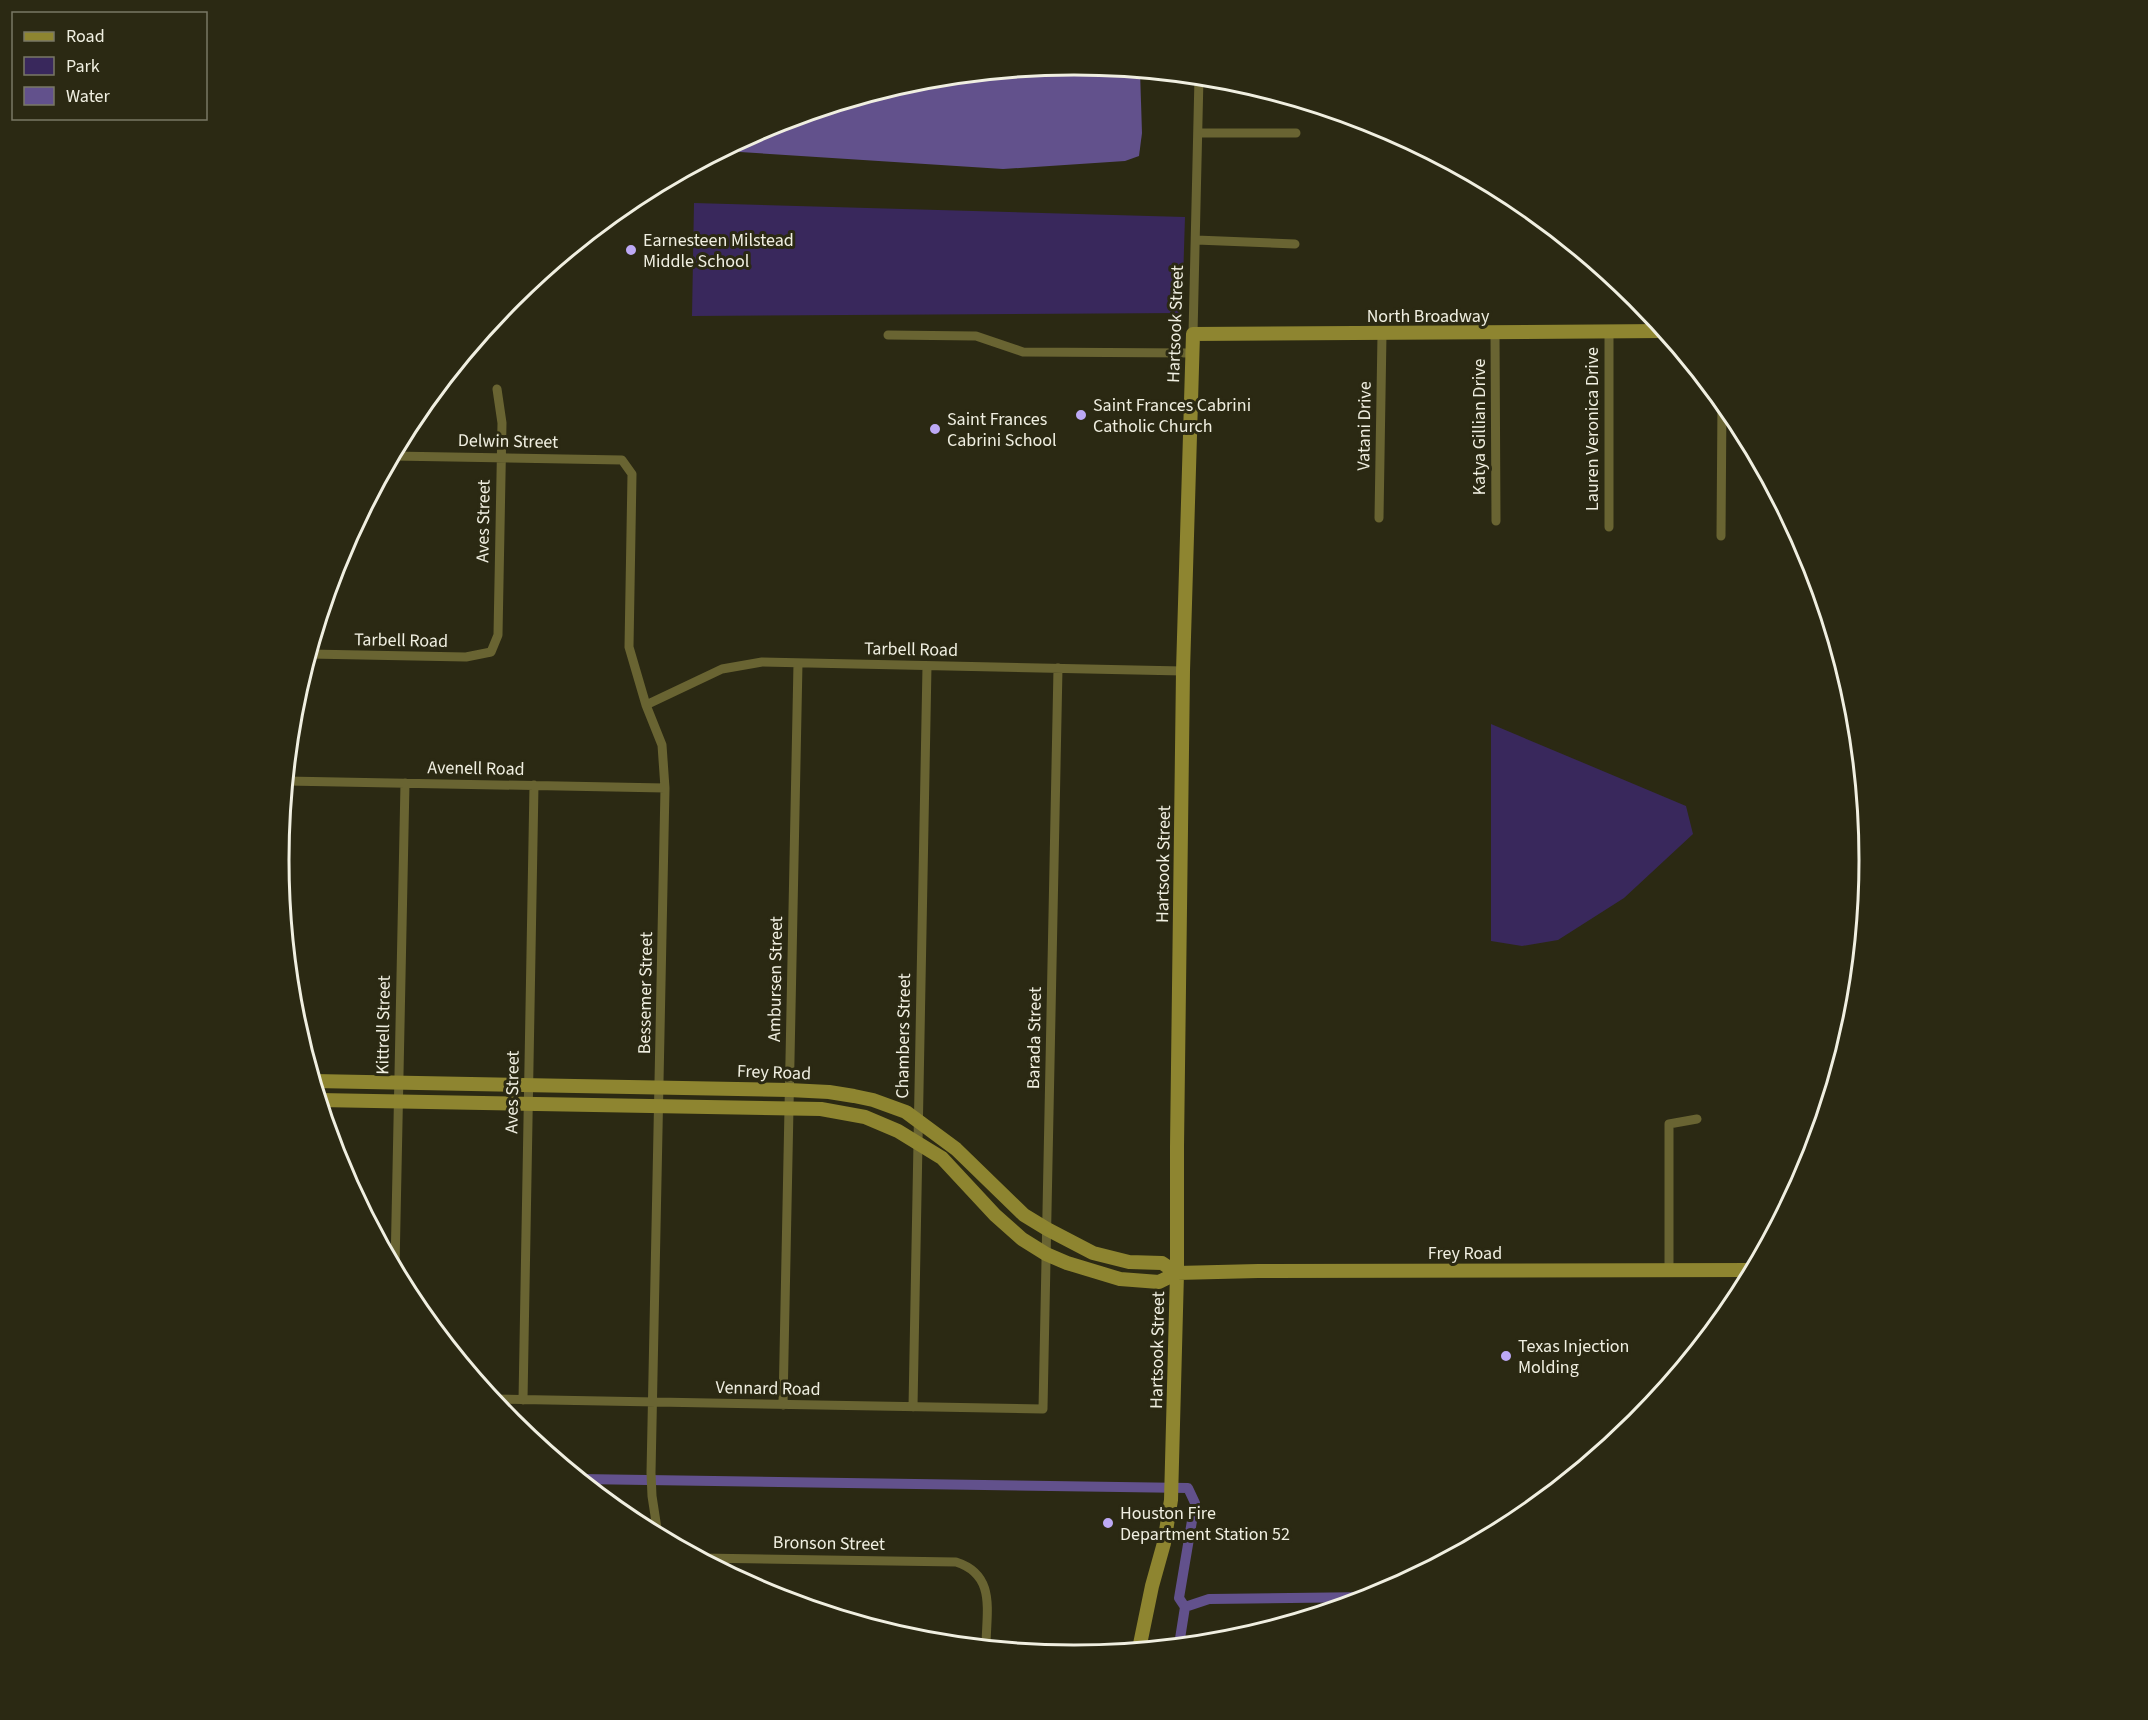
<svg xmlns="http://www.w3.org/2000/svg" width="2148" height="1720" viewBox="0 0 2148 1720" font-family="'Source Sans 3',sans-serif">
<rect width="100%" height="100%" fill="#2b2913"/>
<path fill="#39285c" d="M694,203L1185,217L1182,313L692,316Z
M1491,724L1686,806L1693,834L1624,898L1558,940L1522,946L1491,941Z"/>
<path fill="#62518c" d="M1074,65L1140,71L1142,133L1139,156L1125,161L1003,169L740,152L734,147L735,144L770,125L919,80Z"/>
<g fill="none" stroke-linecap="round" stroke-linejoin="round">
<path stroke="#62518c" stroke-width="10" d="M580,1479L1188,1488L1195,1503L1179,1598L1185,1607L1179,1645
M1185,1607L1209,1599L1370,1597"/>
<path stroke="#696432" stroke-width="9" d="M1198,133H1296
M1196,240L1295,244
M1609,331V527
M1495,333L1496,521
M1193,334L1199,77
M888,335L976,336L1023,352L1192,353
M392,456L622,460L632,474L629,647L646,705L662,745L665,788L651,1473L652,1496L658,1535
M1379,518L1382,334
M1721,536L1722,401
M309,654L466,657L491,652L498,635L502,423L497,389
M646,705L722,669L762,662L1183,671
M286,781L665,788
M395,1268L405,783
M1669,1271V1124L1697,1119
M493,1399L1043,1409L1058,668
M523,1400L534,785
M783,1405L798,663
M913,1407L927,666
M700,1558L956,1562C997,1575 986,1612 986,1647"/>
<path stroke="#8e8530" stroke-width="14" d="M314,1081L789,1090L829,1092L854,1096L873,1100L906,1112L956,1149L1024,1215L1047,1229L1093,1253L1129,1262L1162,1263L1177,1273
M319,1100L821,1109L865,1117L898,1131L942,1158L995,1215L1022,1239L1046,1254L1067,1263L1120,1279L1159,1282L1177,1273L1258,1271L1753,1270
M1139,1649L1152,1586L1164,1543L1171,1500L1177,1273V1146L1183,671L1193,334L1664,331"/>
</g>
<g fill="#bda9f5" stroke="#2b2913" stroke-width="2">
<circle cx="631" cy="250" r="6"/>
<circle cx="1081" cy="415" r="6"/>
<circle cx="935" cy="429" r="6"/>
<circle cx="1506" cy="1356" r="6"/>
<circle cx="1108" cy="1523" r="6"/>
</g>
<g text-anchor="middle" stroke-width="6" stroke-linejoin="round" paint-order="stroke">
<g font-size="18" fill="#f0efe1" stroke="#2b2913" text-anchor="start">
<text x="643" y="246">Earnesteen Milstead<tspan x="643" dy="21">Middle School</tspan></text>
<text x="1093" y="411">Saint Frances Cabrini<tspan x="1093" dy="21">Catholic Church</tspan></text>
<text x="947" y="425">Saint Frances<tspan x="947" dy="21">Cabrini School</tspan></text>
<text x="1518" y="1352">Texas Injection<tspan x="1518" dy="21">Molding</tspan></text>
<text x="1120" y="1519">Houston Fire<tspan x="1120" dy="21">Department Station 52</tspan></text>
</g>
<g font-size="18" fill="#f0efe1" stroke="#2b2913">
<text x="1428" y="322">North Broadway</text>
<text transform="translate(1175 324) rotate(-88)" y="6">Hartsook Street</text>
<text transform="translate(1364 426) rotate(-89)" y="6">Vatani Drive</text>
<text transform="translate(1479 427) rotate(-90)" y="6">Katya Gillian Drive</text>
<text transform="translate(1592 429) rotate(-90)" y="6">Lauren Veronica Drive</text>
<text transform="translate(508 441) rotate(1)" y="6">Delwin Street</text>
<text transform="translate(483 521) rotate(-89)" y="6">Aves Street</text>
<text transform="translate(401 640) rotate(1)" y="6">Tarbell Road</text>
<text transform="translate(911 649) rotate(1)" y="6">Tarbell Road</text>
<text transform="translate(476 768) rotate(1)" y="6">Avenell Road</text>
<text transform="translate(1163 864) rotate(-89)" y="6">Hartsook Street</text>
<text transform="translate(775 979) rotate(-89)" y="6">Ambursen Street</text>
<text transform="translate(645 993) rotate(-89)" y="6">Bessemer Street</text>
<text transform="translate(383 1025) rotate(-89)" y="6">Kittrell Street</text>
<text transform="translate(903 1036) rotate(-89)" y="6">Chambers Street</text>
<text transform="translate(1034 1038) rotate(-89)" y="6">Barada Street</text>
<text transform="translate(774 1072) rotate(2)" y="6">Frey Road</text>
<text transform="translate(512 1092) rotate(-89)" y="6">Aves Street</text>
<text x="1465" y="1259">Frey Road</text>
<text transform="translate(1157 1350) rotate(-89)" y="6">Hartsook Street</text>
<text transform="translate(768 1388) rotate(1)" y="6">Vennard Road</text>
<text transform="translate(829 1543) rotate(1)" y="6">Bronson Street</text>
</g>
</g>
<path d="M0 0H2148V1720H0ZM289 860a785 785 0 1 1 1570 0a785 785 0 1 1-1570 0Z" fill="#2b2913" fill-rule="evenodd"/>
<path fill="none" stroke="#f0efe1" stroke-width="3" d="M289 860a785 785 0 1 1 1570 0a785 785 0 1 1-1570 0Z"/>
<rect x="12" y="12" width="195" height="108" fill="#2b2913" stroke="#7a7865" stroke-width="1.5"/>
<rect x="24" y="32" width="30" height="9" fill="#8e8530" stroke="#7a7865" stroke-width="1.5"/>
<text x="66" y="42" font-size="18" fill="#f0efe1">Road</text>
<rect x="24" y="57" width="30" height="18" fill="#39285c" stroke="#7a7865" stroke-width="1.5"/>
<text x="66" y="72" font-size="18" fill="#f0efe1">Park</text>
<rect x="24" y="87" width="30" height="18" fill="#62518c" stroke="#7a7865" stroke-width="1.5"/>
<text x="66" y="102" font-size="18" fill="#f0efe1">Water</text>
</svg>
